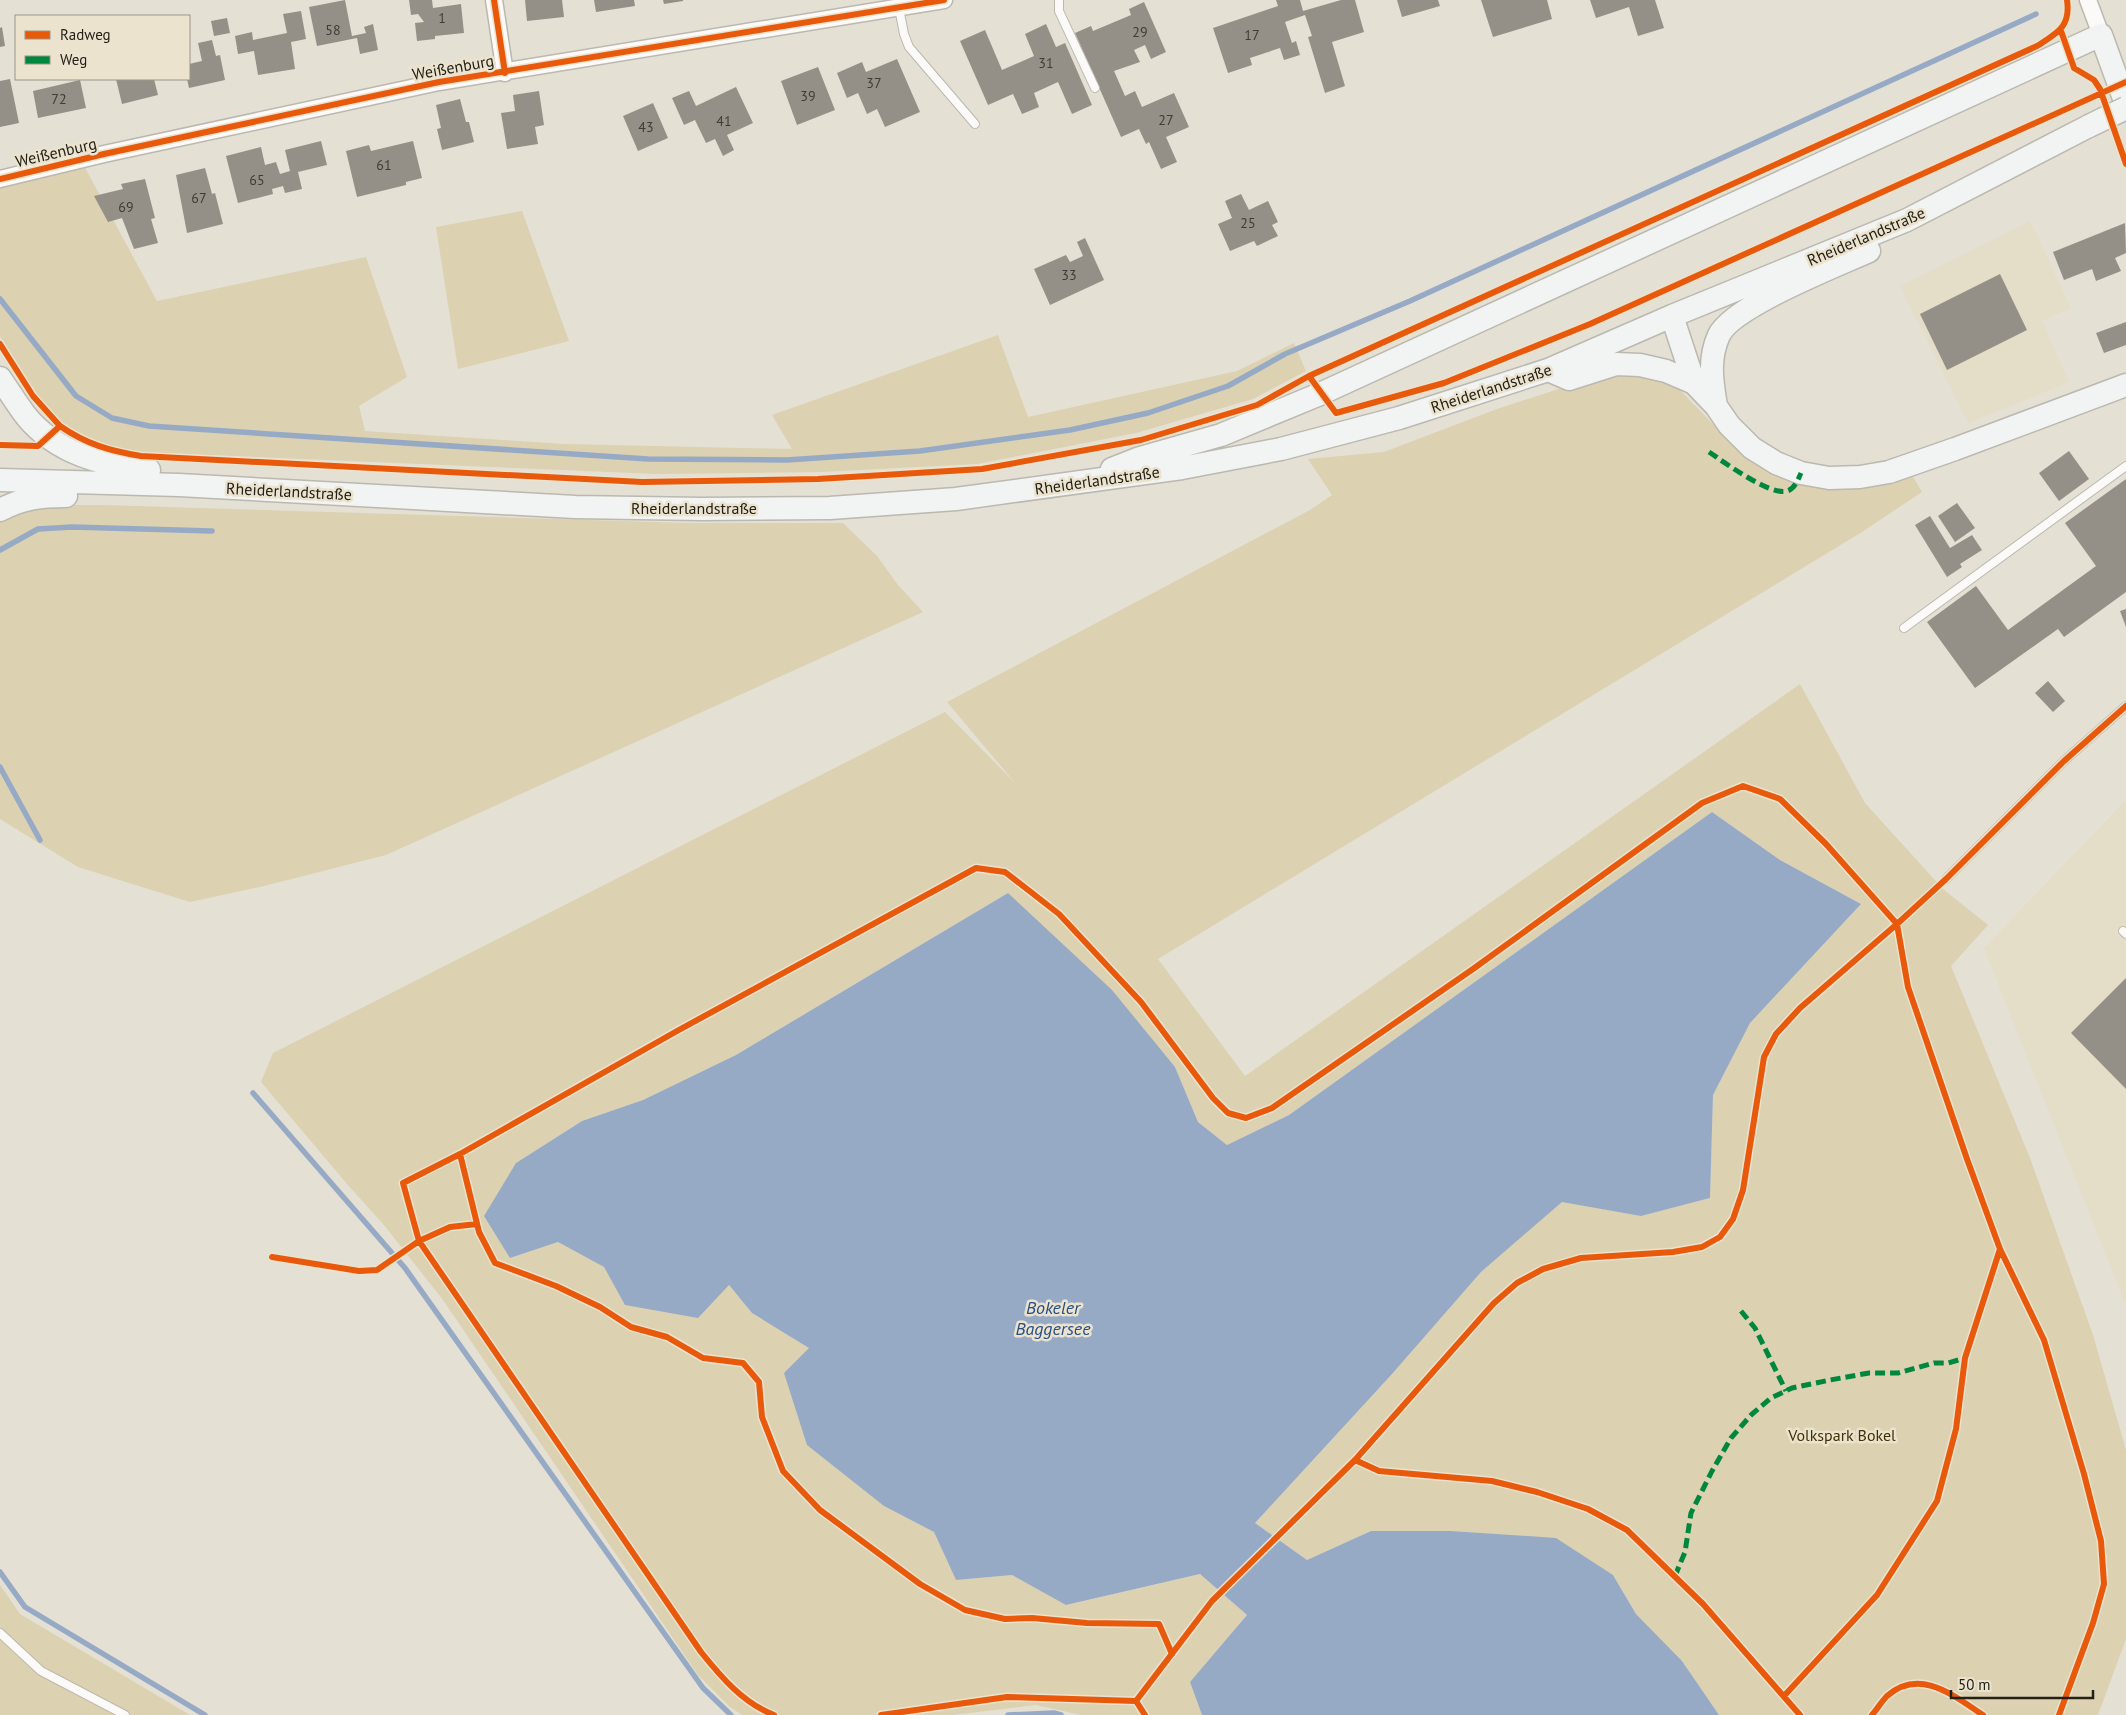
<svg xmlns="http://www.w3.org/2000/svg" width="2126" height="1715" viewBox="0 0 2126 1715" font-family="'PT Sans',sans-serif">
<rect width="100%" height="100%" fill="#e5e0d4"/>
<path fill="#e4ddc7" d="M2030,221L2071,308L2042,321L2069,382L1968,423L1900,286Z
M2126,800V1306L1984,948Z"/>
<path fill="#dcd1b1" d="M83,164L157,301L366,257L407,377L359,406L365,431L564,444L792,449L772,415L998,335L1028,417L1237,371L1294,343L1306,371L1253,399L1136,433L977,464L821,472L656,474L139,452L111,447L83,437L63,423L36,394L0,336V185Z
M522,211L569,341L458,369L436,227Z
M1618,372L1652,377L1679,389L1742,454L1768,471L1823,488L1853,489L1913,477L1922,492L1862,532L1158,959L1245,1076L1800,684L1865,803L1943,889L1988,925L1951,966L2030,1158L2093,1335L2126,1450V1639L2098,1715H1719L1682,1661L1636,1614L1613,1575L1556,1539L1451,1531H1371L1307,1560L1255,1523L1392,1374L1481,1272L1562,1201L1641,1216L1710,1198L1713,1095L1750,1023L1861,904L1780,860L1712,812L1289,1115L1227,1145L1198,1122L1175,1067L1008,893L736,1055L643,1100L582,1121L516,1163L510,1258L558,1242L604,1267L626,1305L729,1285L752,1313L810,1348L884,1506L934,1532L956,1580L1012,1575L1067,1605L1200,1574L1247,1615L1190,1682L1202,1715H1081L1036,1705L953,1715H742L730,1707L698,1675L443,1300L384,1225L347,1184L261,1082L273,1053L945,712L1016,784L947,702L1310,510L1332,495L1308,459L1384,452L1497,409L1599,376Z
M103,505L689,523H843L877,556L898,585L923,612L386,855L260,887L190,902L78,867L0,819V521C32,503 67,505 103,505Z
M0,1585L20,1614L190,1715H0Z"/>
<path fill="#96aac6" d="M1712,812L1780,860L1861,904L1750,1023L1713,1095L1710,1198L1641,1216L1562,1202L1481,1272L1392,1374L1255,1523L1307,1560L1371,1531H1451L1556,1538L1613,1575L1636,1614L1682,1661L1719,1715H1202L1190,1682L1247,1615L1200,1574L1066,1605L1012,1575L956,1580L934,1532L884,1506L807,1445L784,1373L809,1348L752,1313L729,1285L698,1318L625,1305L604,1267L558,1242L510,1258L484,1216L516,1163L582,1121L643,1100L736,1055L1008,893L1112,990L1175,1067L1198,1122L1227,1145L1289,1115Z"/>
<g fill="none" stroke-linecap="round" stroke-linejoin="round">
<path stroke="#96aac6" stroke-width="5.5" d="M0,299L76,396L112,418L149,426L648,459L787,460L920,451L1070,430L1148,413L1228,386L1285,354L1410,301L2036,14
M0,550L38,529L72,527L212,531
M0,767L40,840
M253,1093L405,1268L703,1688L731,1715
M0,1572L25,1607L205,1715
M1008,1715L1054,1713L1061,1715"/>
</g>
<path fill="#949088" d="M345,0L352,36L366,33L364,27L373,24L378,50L360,54L357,38L317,46L309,7Z
M409,0H432L433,8L461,4L464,33L435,36V39L417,41L415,23L424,22L418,14L411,15Z
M525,0H562L564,17L527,21Z
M594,0H634L635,6L596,12Z
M663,0H683V1L664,4Z
M1276,0H1300L1303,11L1341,0H1355L1364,32L1332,42L1345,86L1325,93L1308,37L1312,36L1305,15L1285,22L1292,43L1296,41L1300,55L1284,60L1280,48L1250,58L1252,65L1228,73L1213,28L1278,6Z
M1397,0H1438L1440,6L1402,17Z
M1481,0H1547L1552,19L1493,37Z
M1590,0H1655L1664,28L1638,36L1629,7L1596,18Z
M1144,2L1166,52L1151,59L1145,45L1134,50L1140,62L1114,71L1125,96L1135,91L1142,107L1174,93L1189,127L1166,137L1177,162L1161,169L1149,142L1146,144L1139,129L1121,137L1075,33L1091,26L1093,31L1131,15L1129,9Z
M301,11L306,39L291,42L295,69L258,75L254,51L238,54L235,36L252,32L253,40L287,33L283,14Z
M227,18L230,33L214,36L211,21Z
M1046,24L1056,47L1065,43L1092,105L1072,114L1058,82L1034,93L1039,107L1022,114L1013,94L988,105L960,41L985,30L1002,70L1034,56L1025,34Z
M2,27L5,46L0,47V28Z
M212,40L216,56L220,55L225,80L189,88L187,79H189V64L202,61L198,43Z
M897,59L920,112L885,127L877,109L867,114L858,93L847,98L837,73L862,62L866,72Z
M818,67L835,110L797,125L781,81Z
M10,79L19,123L0,127V81Z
M116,79H154L158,95L122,104Z
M80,80L86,108L38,118L33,91Z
M736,87L753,123L727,135L734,150L723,156L715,139L706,143L695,120L684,125L672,98L689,91L696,106Z
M539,91L544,125L535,127L538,144L507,149L501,113L515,111L513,95Z
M460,99L466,122H469L474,142L442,150L437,129L441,128L436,105Z
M653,103L668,138L638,151L623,116Z
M321,141L327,165L298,172L302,189L285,193L283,186L272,189L273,194L238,203L226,156L261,147L265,165L276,162L280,174L290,171L285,150Z
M413,141L422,178L406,182V185L357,197L346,151L369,145L371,151Z
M205,168L212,194L215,193L223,224L187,233L176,175Z
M145,179L155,218L151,219L158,243L134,249L122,218L108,222L94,196L123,189L121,184Z
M1241,194L1249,210L1268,201L1278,222L1272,225L1278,236L1257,246L1254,241L1230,251L1218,224L1232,218L1225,201Z
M2125,223L2126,253L2115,258L2121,271L2096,281L2092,269L2064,280L2053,252Z
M1085,238L1104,280L1050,305L1034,269L1066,255L1070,262L1083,256L1077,242Z
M2000,274L2027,330L1947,370L1920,314Z
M2126,322V345L2104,353L2096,333Z
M2069,451L2089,479L2059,501L2039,473Z
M2126,479V592L2064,637L2058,629L1975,688L1927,622L1976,586L2008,630L2096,566L2065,523Z
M1957,503L1975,528L1955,542L1938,516Z
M1930,516L1950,548L1972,535L1982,550L1960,564L1962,567L1947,577L1915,525Z
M2126,609V627L2120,611Z
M2048,681L2065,701L2053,712L2035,693Z
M2126,978V1089L2071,1033Z"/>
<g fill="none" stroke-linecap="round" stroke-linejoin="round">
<defs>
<path id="lane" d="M1059,0V11L1095,88
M899,8L904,34L909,47L975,124
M1904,628L2126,466
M1946,879L2064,761L2126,706
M2123,931L2126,934
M0,1633L41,1671L125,1715"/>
<path id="street" d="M494,0L505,73
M2088,0L2101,35
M0,179L104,154L439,82L944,0"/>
<path id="secondary" d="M1672,316L1694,383
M1548,370L1569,379L1616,364L1640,365L1666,371L1694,383L1716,406L1729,425L1752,448L1776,463L1801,473L1829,478L1860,477L1889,472L1955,449L2126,385
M0,378C9,391 17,404 26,416C57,454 103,465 149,470
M1716,406C1712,382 1708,359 1719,335C1733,306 1836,266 1869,251
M1112,469L1140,458L1221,435L1320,394L2101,35L2126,104
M0,480L179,485L575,507L701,509L830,508L956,499L1182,468L1281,449L1399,418L1548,370L1672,316L1907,220L2089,126
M0,510C23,498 41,496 66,496"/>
</defs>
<use href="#lane" stroke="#bbb8af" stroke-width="10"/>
<use href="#street" stroke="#bbb8af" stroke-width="19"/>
<use href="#secondary" stroke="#bbb8af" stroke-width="25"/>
<path stroke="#cdccc8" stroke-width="3" stroke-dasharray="4 4" stroke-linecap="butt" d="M2074,69L2096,83
M2116,136L2126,164"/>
<use href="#lane" stroke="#fbfaf9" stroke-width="8"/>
<use href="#street" stroke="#fbfaf9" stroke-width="16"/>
<use href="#secondary" stroke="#f2f3f3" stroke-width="22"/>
<defs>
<path id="secondary-bridge" d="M2089,126L2126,108"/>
</defs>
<use href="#secondary-bridge" stroke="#bbb8af" stroke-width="25" stroke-linecap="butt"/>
<use href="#secondary-bridge" stroke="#f2f3f3" stroke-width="22"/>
<path stroke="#00873e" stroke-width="5" stroke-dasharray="10 5" stroke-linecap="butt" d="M1709,452C1724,462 1770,496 1787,491C1795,489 1798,479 1801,473
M1741,1311L1755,1328L1786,1391
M1675,1576L1685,1552L1691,1513L1712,1471L1731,1438L1751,1415L1771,1398L1792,1388L1830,1380L1869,1373H1898L1934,1363H1948L1965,1358"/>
<defs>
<path id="cycleway" d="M494,0L505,73
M2061,31L2074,68L2094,80L2100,89L2126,164
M0,179L104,154L439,82L944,0
M0,344L33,396L60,426
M1309,376L2037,46C2057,33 2071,27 2067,0
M0,445L38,446L60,426C86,444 110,451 141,456L642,482L818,479L982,469L1141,440L1257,405L1309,376L1336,413L1444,383L1590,324L2126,82
M460,1154L479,1232L495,1263L556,1286L600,1307L631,1327L667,1337L703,1358L743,1363L759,1382L762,1417L783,1471L820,1510L920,1584L965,1610L1005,1619L1032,1618L1087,1623L1159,1624L1172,1654
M272,1257L359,1271L377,1270L419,1241L450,1227L477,1224
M1355,1460L1379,1471L1492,1481L1537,1492L1588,1509L1627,1530L1703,1604L1800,1715
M1784,1696L1877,1595L1937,1501L1956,1429L1965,1358L2000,1249
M774,1715C743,1703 721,1677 701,1652L419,1241L403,1183L460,1154L677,1031L976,868L1005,872L1059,914L1141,1002L1213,1098L1228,1113L1246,1118L1272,1108L1473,969L1702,803L1743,786L1780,799L1826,844L1897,924L1908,987L1967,1159L2000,1249L2044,1340L2084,1474L2101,1541L2104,1584L2093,1623L2059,1715
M881,1715L1007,1697L1136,1701
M1145,1715L1136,1701L1212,1601L1355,1460L1494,1303L1517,1283L1543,1269L1581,1258L1673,1252L1702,1247L1720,1237L1733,1219L1743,1190L1764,1057L1776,1034L1800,1008L1897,924L1946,879L2064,761L2126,706
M1872,1715C1877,1709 1882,1701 1887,1696C1920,1667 1954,1696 1983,1715"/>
</defs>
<use href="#cycleway" stroke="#ebe3ce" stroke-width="9"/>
<use href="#cycleway" stroke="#e8590c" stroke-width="6"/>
</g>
<g text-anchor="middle" stroke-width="5" stroke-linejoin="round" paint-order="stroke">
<g font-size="14" fill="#3f3c34">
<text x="442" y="23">1</text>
<text x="333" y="35">58</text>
<text x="1140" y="37">29</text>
<text x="1252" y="40">17</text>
<text x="1046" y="68">31</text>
<text x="874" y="88">37</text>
<text x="808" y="101">39</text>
<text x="59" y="104">72</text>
<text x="1166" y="125">27</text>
<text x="724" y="126">41</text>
<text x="646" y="132">43</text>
<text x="384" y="170">61</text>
<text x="257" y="185">65</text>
<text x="199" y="203">67</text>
<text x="126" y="212">69</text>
<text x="1248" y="228">25</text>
<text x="1069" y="280">33</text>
</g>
<g font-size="16" fill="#232018" stroke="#ebe3ce">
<text transform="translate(453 67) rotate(-10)" y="6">Weißenburg</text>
<text transform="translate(56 152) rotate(-13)" y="6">Weißenburg</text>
<text transform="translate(1866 236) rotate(-23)" y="6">Rheiderlandstraße</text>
<text transform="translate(1491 388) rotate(-18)" y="6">Rheiderlandstraße</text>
<text transform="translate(1097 480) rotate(-8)" y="6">Rheiderlandstraße</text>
<text transform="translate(289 491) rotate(3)" y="6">Rheiderlandstraße</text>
<text x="694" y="514">Rheiderlandstraße</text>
</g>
<g font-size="16" fill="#403203" stroke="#ebe3ce">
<text x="1842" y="1441">Volkspark Bokel</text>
</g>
<g font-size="18" font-style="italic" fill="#254e87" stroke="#ebe3ce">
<text x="1053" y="1314">Bokeler<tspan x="1053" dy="21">Baggersee</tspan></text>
</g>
</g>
<rect x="15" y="15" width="175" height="65" fill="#ebe3ce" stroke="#9b9585"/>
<rect x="25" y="31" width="25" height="8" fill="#e8590c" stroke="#9b9585"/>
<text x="60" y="40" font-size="15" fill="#232018">Radweg</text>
<rect x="25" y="56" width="25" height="8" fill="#00873e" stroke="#9b9585"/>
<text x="60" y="65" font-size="15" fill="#232018">Weg</text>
<path d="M1951 1690v8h142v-8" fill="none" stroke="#232018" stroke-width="2.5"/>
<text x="1958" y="1690" font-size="15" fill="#232018" stroke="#ebe3ce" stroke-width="4" paint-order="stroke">50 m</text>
</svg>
